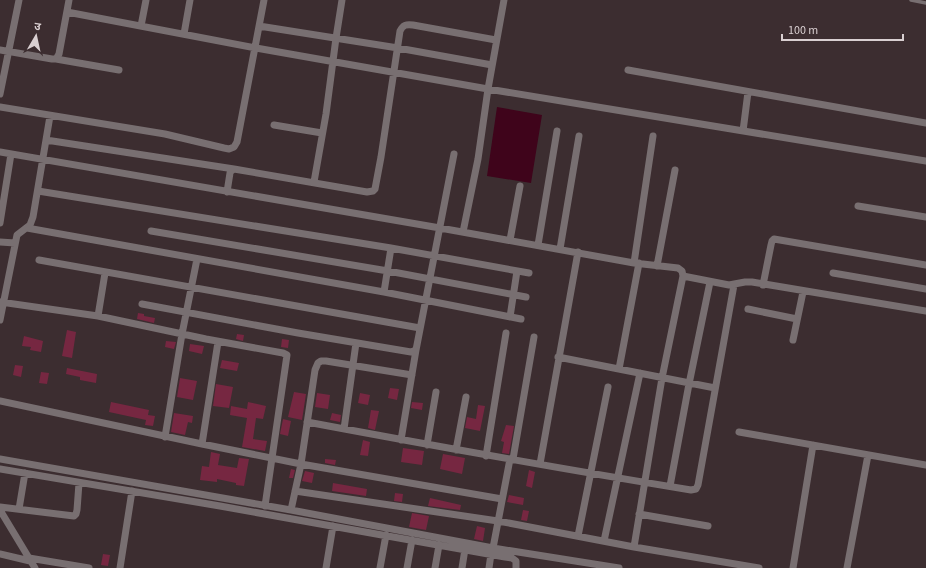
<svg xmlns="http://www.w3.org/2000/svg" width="926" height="568" viewBox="0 0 926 568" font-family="'Source Sans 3','Noto Sans Devanagari',sans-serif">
<rect width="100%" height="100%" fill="#3c2d30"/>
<path fill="#3f041b" d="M497,107L542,115L531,183L487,176Z"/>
<path fill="#762741" d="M138,313L144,314V316L155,318L154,323L137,319Z
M67,330L76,332L72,358L62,356Z
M237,334L244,335L243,341L236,339Z
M24,336L43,341L41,352L30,350L31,347L22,346Z
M282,339L289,340L288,348L281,347Z
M166,341L176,342L174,349L165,347Z
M190,344L204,346L202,354L189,351Z
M222,360L239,363L237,371L220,368Z
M15,365L23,366L21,377L13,375Z
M67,368L97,374L96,383L80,380V377L66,374Z
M41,372L49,373L47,384L39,383Z
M180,378L197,381L193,400L177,397Z
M216,384L233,387L229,408L213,406Z
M390,388L399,389L397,400L388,398Z
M294,392L306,394L302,420L288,417Z
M317,393L330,395L328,409L315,407Z
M360,393L370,395L368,405L358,403Z
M111,402L149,410L148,415L155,416L153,426L145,425L146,420L109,412Z
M248,402L266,406L263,419L256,418L253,439L267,441L265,451L242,447L247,418L230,415L231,406L247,409Z
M412,402L423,403L422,410L411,408Z
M478,405L485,406L480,431L465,428L467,417L476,419Z
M371,410L379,411L375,430L368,428Z
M174,413L193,416L192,423L188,422L185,435L171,432Z
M332,413L341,415L340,422L330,420Z
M283,419L291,421L288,436L280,434Z
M506,425L514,426L509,454L502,453L504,442L501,441Z
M363,440L370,442L368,456L360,455Z
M403,448L424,451L422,465L401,462Z
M211,452L220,454L218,465L237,468L239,458L249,459L244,486L236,485V483L217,479V482L200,480L202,466L209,467Z
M443,454L465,458L462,474L440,469Z
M325,459L336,460L335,465L325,463Z
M291,469L295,470L293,478H289Z
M529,470L535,472L532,488L526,486Z
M305,471L314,473L312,483L302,481Z
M333,483L367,489L366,496L332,491Z
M395,493L403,494L402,502L394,501Z
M509,495L524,498L523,505L507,502Z
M430,498L461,505L460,510L428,506Z
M523,510L529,511L527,521L521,520Z
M412,513L429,516L426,530L409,527Z
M477,526L485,528L483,541L474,539Z
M103,554L110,555L108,566L101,565Z"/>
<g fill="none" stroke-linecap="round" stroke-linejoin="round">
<path stroke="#786f71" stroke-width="3.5" d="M911,0L926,3"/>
<path stroke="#786f71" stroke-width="7" d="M67,12L256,48L488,89L926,161
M141,26L146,0
M259,26L398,48L492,65
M184,34L190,0
M0,50L52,59H56L59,54L69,0
M56,59L119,70
M628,70L926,123
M0,94L19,0
M0,107L165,134L224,148L229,149L234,147L237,142L264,0
M274,125L322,133
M743,131L748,92
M46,140L234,169
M0,152L440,228L634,263L678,268L682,271L683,276L662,378L634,547
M314,182L326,114L336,38L342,0
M38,191L391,248L529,273
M227,192L230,173L231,171L234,169L367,192L373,191L375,189L381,157L400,31C403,25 406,24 413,25L496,40
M858,206L926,217
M0,223L11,154
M27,228L384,292L521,319
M151,231L388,271L526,297
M463,232L478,159L488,89L504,0
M510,240L520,186
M0,242L15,243
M538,245L557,131
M560,249L579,136
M39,260L420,328
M634,263L653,136
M657,266L675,170
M833,273L926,289
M683,276L729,285L745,282H752L926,311
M763,285L771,245L772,241L774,239L926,265
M384,292L391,248
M0,302L98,316L206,339L283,353L287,355L265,506
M142,304L298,333L411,352L416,350L454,154
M748,309L797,319
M98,316L105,273
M510,317L517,271
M0,320L17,235L30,225L33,217L50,116
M793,340L803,292
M558,357L715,388
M619,369L639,263
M0,401L202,444L301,464L502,499
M307,422C435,446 563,469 691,490L696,489L698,485L734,285
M344,429L356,343
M739,432L926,465
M165,437L182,334L197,259
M401,440L416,350
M202,444L218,342
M427,445L436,392
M456,450L466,397
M486,456L506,333
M0,459L291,510L493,548L619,568
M513,459L534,337
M540,464L578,252
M0,469L220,506L505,557L512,558L516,561V568
M670,486L689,384L710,282
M295,491L498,521L634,547L759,568
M0,507L74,516L76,514L77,510L79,483
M19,509L25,473
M0,510L35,568
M291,510L301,464L315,370L318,363L321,361H326L412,375
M639,514L708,526
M578,536L608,387
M604,541L640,373
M493,548L510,459
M0,554L30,561
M29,558L89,568
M120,568L132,491
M326,568L333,526
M380,568L386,535
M407,568L412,540
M435,568L439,545
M462,568L465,549
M489,568L491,554
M793,568L813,445
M847,568L868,455"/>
</g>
<g transform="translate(36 36) rotate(9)" stroke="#3c2d30" stroke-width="3" paint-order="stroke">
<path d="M0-3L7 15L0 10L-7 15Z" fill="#d9cfd1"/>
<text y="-6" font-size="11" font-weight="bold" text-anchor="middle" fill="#d9cfd1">उ</text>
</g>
<path d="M782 34v6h121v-6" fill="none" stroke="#d9cfd1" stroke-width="2"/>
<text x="788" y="34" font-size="12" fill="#d9cfd1" stroke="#3c2d30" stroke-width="3" paint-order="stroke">100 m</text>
</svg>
